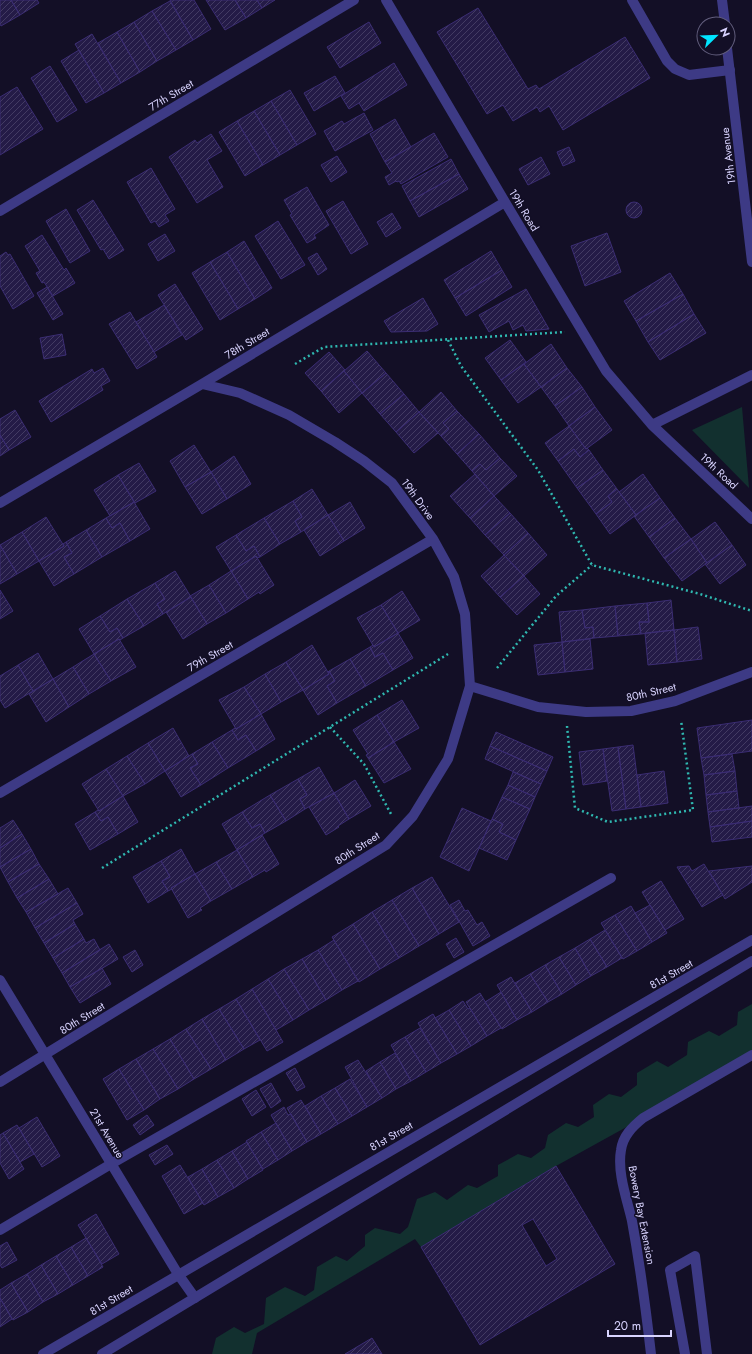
<svg xmlns="http://www.w3.org/2000/svg" width="752" height="1354" viewBox="0 0 752 1354" font-family="Jost,sans-serif">
<defs>
<pattern id="building-hatch" width="6" height="6" patternUnits="userSpaceOnUse"><rect width="6" height="6" fill="#241b47"/><path d="M-1 1l2-2M0 6l6-6M5 7l2-2" fill="none" stroke="#433b63"/></pattern>
</defs>
<rect width="100%" height="100%" fill="#130f26"/>
<path fill="#12302f" d="M742,407L749,488L692,430Z
M752,1004V1055L650,1114L556,1166L421,1247L415,1239L257,1333L252,1354H212L216,1338L234,1327L245,1333L264,1324L266,1298L285,1287L305,1296L314,1290L317,1267L336,1256L347,1261L365,1246V1235L375,1228L400,1234L408,1227L417,1199L435,1192L447,1200L468,1185L477,1188L498,1176V1165L518,1154L531,1158L545,1148L548,1135L566,1123L578,1127L594,1117L593,1105L609,1094L621,1097L637,1085V1073L657,1061L668,1067L687,1055L688,1042L709,1031L719,1036L737,1025L738,1012Z"/>
<path fill="url(#building-hatch)" stroke="#3b2d73" fill-rule="evenodd" d="M0,0H11L20,15L1,26L0,24Z
M11,0H37L39,3L20,15Z
M170,0H194L211,29L193,40Z
M206,0H235L246,18L225,30Z
M235,0H257L262,8L246,18Z
M257,0H275L262,8Z
M170,1L193,40L176,50L152,11Z
M478,8L528,89L536,85L539,89L625,37L650,78L563,130L549,106L540,112L537,107L513,121L503,105L487,114L437,32Z
M152,11L176,50L157,61L134,22Z
M134,22L157,61L140,72L117,32Z
M369,22L381,43L340,68L327,47Z
M117,32L140,72L121,83L98,43Z
M92,34L121,83L104,93L75,44Z
M79,50L104,93L86,103L61,61Z
M394,63L407,85L364,111L359,103L349,109L341,96Z
M50,66L77,110L57,122L31,78Z
M335,76L345,93L314,111L304,93Z
M17,87L43,129L0,155V97Z
M290,90L316,134L297,145L271,101Z
M271,101L297,145L280,155L254,111Z
M254,111L280,155L263,165L237,121Z
M364,113L373,130L335,151L324,131L342,121L344,124Z
M395,119L411,147L385,162L370,134Z
M237,121L263,165L245,176L219,132Z
M434,133L448,157L401,184L399,181L397,182L396,181L389,185L385,177L392,173L385,162Z
M211,134L222,151L207,160L223,187L197,203L169,157L195,140L197,143Z
M569,147L575,161L563,166L557,152Z
M337,156L347,172L331,182L321,165Z
M541,157L550,174L528,185L519,169Z
M451,159L459,174L410,201L402,186Z
M151,168L175,209L165,215L169,221L159,227L155,221L151,223L127,182Z
M459,174L468,189L419,217L410,201Z
M307,187L329,225L314,235L316,238L307,243L290,215L292,214L284,200Z
M93,200L124,250L109,259L103,249L101,250L77,210Z
M343,201L368,244L351,254L326,211Z
M626 210a8 8 0 1 1 16 0a8 8 0 1 1-16 0Z
M66,209L90,251L70,263L46,221Z
M392,213L401,228L386,237L377,222Z
M278,221L305,265L281,279L255,236Z
M607,233L621,272L585,286L571,246Z
M165,234L175,251L158,261L148,244Z
M42,235L64,270L66,268L75,283L53,296L44,282L42,283L36,273L40,271L25,246Z
M244,241L272,288L255,299L227,252Z
M491,251L502,270L455,298L444,280Z
M6,252L8,255L10,254L34,296L13,309L0,286V256Z
M227,252L255,299L238,309L210,262Z
M317,253L327,269L318,275L308,258Z
M210,262L238,309L220,320L192,273Z
M502,270L512,287L466,316L455,298Z
M670,273L683,294L636,321L624,301Z
M175,284L203,329L186,340L158,295Z
M47,287L63,314L53,320L37,293Z
M526,289L549,329L526,331L523,325L513,330L509,321L489,332L479,315Z
M683,294L694,314L648,342L636,321Z
M423,298L438,324L427,331L391,332L384,321Z
M164,305L182,335L154,352L136,322Z
M130,312L157,357L137,369L109,324Z
M694,314L706,333L660,360L648,342Z
M62,334L66,355L44,359L40,338Z
M510,340L526,362L501,380L485,358Z
M551,344L567,368L541,387L524,364Z
M367,351L386,373L362,393L344,371Z
M329,352L345,370L321,391L305,373Z
M524,364L541,387L518,403L501,380Z
M103,368L110,381L101,386L103,390L51,422L39,401L92,369L94,373Z
M567,368L582,387L555,406L541,387Z
M344,371L362,393L339,413L321,391Z
M386,373L404,394L380,414L362,393Z
M582,387L595,407L569,426L555,406Z
M441,392L457,411L443,423L449,429L441,436L419,412Z
M404,394L419,412L396,432L380,414Z
M595,407L612,430L586,449L569,426Z
M15,410L31,437L9,450L0,435V419Z
M457,411L479,434L457,454L441,436L449,429L443,423Z
M419,412L438,433L414,453L396,432Z
M569,426L586,449L587,448L589,450L580,457L574,449L558,461L545,443Z
M479,434L500,458L486,470L480,464L472,471L457,454Z
M0,435L9,450L0,456Z
M194,445L211,472L185,487L170,461Z
M574,449L580,457L589,450L603,470L577,488L558,461Z
M234,456L251,484L227,499L211,472Z
M500,458L517,476L494,496L472,471L480,464L486,470Z
M139,463L156,491L135,503L118,475Z
M603,470L617,489L608,496L612,502L596,514L577,488Z
M211,472L227,499L202,514L185,487Z
M475,474L494,496L470,518L450,496Z
M643,474L660,498L636,515L619,492Z
M118,475L134,502L110,516L94,490Z
M312,489L328,515L301,532L295,521L302,517L293,501Z
M617,489L636,515L610,534L596,514L612,502L608,496Z
M494,496L510,513L485,535L470,518Z
M660,498L675,518L649,537L634,516Z
M293,501L302,517L295,521L301,532L280,544L264,518Z
M134,502L150,529L130,541L120,523L112,528L106,518Z
M350,502L365,528L344,541L328,515Z
M510,513L528,533L504,555L485,535Z
M328,515L344,541L320,556L304,530Z
M46,517L64,546L39,561L22,532Z
M106,518L112,528L120,523L130,541L102,557L86,530Z
M264,518L280,544L260,557L254,546L246,551L236,535Z
M675,518L691,539L664,558L649,537Z
M715,522L732,545L707,563L691,539Z
M86,530L102,557L74,574L64,557L72,553L66,542Z
M22,532L39,561L17,574L0,545Z
M528,533L547,555L524,576L504,555Z
M236,535L246,551L254,546L260,557L257,558L256,556L231,571L216,547Z
M691,539L707,563L682,581L664,558Z
M66,542L72,553L64,557L74,574L54,586L39,561L64,546L63,544Z
M0,545L17,574L0,584Z
M732,545L746,565L720,584L705,564Z
M504,555L524,576L500,597L481,576Z
M256,556L274,585L260,594L259,592L248,599L231,571Z
M175,571L191,597L163,614L157,604L165,599L155,583Z
M231,571L248,599L226,613L209,585Z
M524,576L540,594L517,615L500,597Z
M155,583L165,599L157,604L163,614L144,626L127,599Z
M209,585L226,613L207,624L190,596Z
M0,590L13,611L0,619Z
M402,591L420,620L398,633L381,605Z
M191,597L207,624L183,639L166,612Z
M127,599L144,626L123,638L117,628L110,632L100,616Z
M671,600L674,630L641,634L639,622H649L647,603Z
M647,603L649,622H639L641,634L618,636L615,606Z
M381,605L398,633L374,647L357,618Z
M615,606L618,636L594,638L593,627L585,628L582,610Z
M582,610L585,628L593,627L594,638L562,642L559,612Z
M100,616L110,632L117,628L123,638L120,640L119,639L94,654L79,629Z
M698,627L702,659L677,662L674,630Z
M674,630L677,662L648,665L645,633Z
M398,633L413,658L393,670L383,653L375,657L370,647L373,645L374,647Z
M119,639L136,667L111,681L94,654Z
M590,639L593,669L565,672L562,642Z
M562,642L565,672L538,675L534,645Z
M312,645L329,674L303,690L286,662Z
M370,647L375,657L383,653L393,670L366,686L350,659Z
M38,653L53,679L33,691L18,665Z
M94,654L111,681L89,694L73,667Z
M350,659L366,686L337,703L327,686L335,681L329,671Z
M286,662L303,690L281,702L265,674Z
M18,665L33,691L5,708L0,700V676Z
M73,667L89,694L69,707L53,679Z
M329,671L335,681L327,686L337,703L318,715L303,690L329,674L328,672Z
M265,674L281,702L261,714L244,687Z
M53,679L69,707L46,722L29,694Z
M244,687L261,714L236,729L219,700Z
M402,700L419,728L394,742L377,715Z
M261,714L275,739L256,751L246,735L238,740L232,730L235,728L236,729Z
M377,715L394,742L368,758L366,755L368,754L353,730Z
M752,720V751L701,758L697,728Z
M173,728L189,756L165,771L148,743Z
M232,730L238,740L246,735L256,751L228,768L212,742Z
M496,732L553,757L547,771L490,746Z
M212,742L228,768L201,785L190,768L198,764L192,754Z
M394,742L411,769L384,783L368,758Z
M148,743L165,771L145,784L127,756Z
M633,745L641,807L626,809L618,747Z
M490,746L547,771L541,784L485,759Z
M618,747L626,809L612,811L603,749Z
M603,749L607,781L583,785L579,752Z
M192,754L198,764L190,768L201,785L181,797L165,771Z
M732,754L735,771L704,775L701,758Z
M127,756L145,784L123,796L106,769Z
M319,767L334,793L305,809L300,799L307,795L298,779Z
M106,769L123,796L99,811L82,784Z
M664,771L668,803L641,807L637,775Z
M735,771L737,791L706,795L704,775Z
M513,772L541,784L535,797L508,785Z
M298,779L307,795L300,799L305,809L286,821L270,795Z
M355,780L371,806L349,819L334,793Z
M508,785L535,797L530,809L502,797Z
M737,791L739,808L708,812L706,795Z
M334,793L349,819L338,826L339,827L326,835L309,807Z
M270,795L286,821L265,833L260,824L252,828L242,812Z
M123,796L138,822L118,834L108,817L101,821L95,812L98,810L99,811Z
M502,797L530,809L516,840L499,832L503,824L492,819Z
M752,806V821L710,827L708,812Z
M462,808L491,821L469,871L440,857Z
M95,812L101,821L108,817L118,834L90,850L75,824Z
M242,812L252,828L260,824L265,833L237,850L222,824Z
M492,819L503,824L499,832L516,840L507,860L479,848Z
M13,820L22,834L0,848V828Z
M752,821V837L712,842L710,827Z
M22,834L31,849L0,867V848Z
M262,835L279,864L266,872L265,870L253,877L237,850Z
M31,849L39,864L8,882L0,867Z
M181,849L195,874L171,888L172,889L168,891L162,881L170,877L161,861Z
M237,850L253,877L232,889L216,862Z
M161,861L170,877L162,881L168,891L148,903L133,877Z
M216,862L232,889L211,901L195,874Z
M39,864L49,879L17,898L8,882Z
M704,864L723,895L702,907L677,867L689,866L692,871Z
M752,866V882L725,899L709,871Z
M195,874L211,901L200,908L202,910L188,918L171,888Z
M432,877L459,922L439,934L412,888Z
M49,879L58,894L26,912L17,898Z
M661,881L684,919L665,930L642,892Z
M68,888L77,903L35,928L26,912Z
M412,888L439,934L419,946L392,900Z
M392,900L419,946L399,958L372,912Z
M459,900L465,911L468,910L477,925L482,922L490,936L473,946L450,905Z
M77,903L83,914L73,920L75,924L44,943L35,928Z
M650,905L667,933L652,942L635,913Z
M631,906L652,942L637,951L615,915Z
M372,912L399,958L380,969L353,924Z
M615,915L637,951L623,959L601,923Z
M75,924L84,939L53,958L44,943Z
M353,924L380,969L359,982L332,937Z
M605,930L622,958L607,967L590,939Z
M456,938L464,952L454,958L446,944Z
M84,939L86,943L94,939L100,950L62,973L53,958Z
M590,939L607,967L591,976L575,948Z
M334,940L358,981L342,990L318,950Z
M109,944L118,959L70,987L62,973Z
M575,948L591,976L576,985L559,957Z
M135,950L143,965L132,972L123,957Z
M318,950L342,990L326,1000L302,959Z
M559,957L576,985L562,994L545,965Z
M302,959L326,1000L309,1010L284,969Z
M545,965L562,994L548,1002L530,974Z
M102,968L111,984L80,1003L70,987Z
M284,969L309,1010L293,1020L268,979Z
M530,974L548,1002L532,1012L515,983Z
M511,977L532,1012L517,1020L497,985Z
M268,979L293,1020L276,1030L252,989Z
M252,989L283,1042L267,1051L236,999Z
M501,992L517,1020L502,1029L485,1002Z
M480,993L501,1028L487,1036L466,1002Z
M236,999L260,1040L244,1049L219,1009Z
M463,1001L468,1009L470,1008L487,1036L471,1046L449,1010Z
M219,1009L244,1049L226,1060L202,1019Z
M449,1010L471,1046L457,1054L435,1018Z
M433,1014L457,1054L441,1063L418,1023Z
M202,1019L226,1060L211,1069L186,1029Z
M420,1028L441,1063L426,1072L405,1037Z
M186,1029L211,1069L194,1079L170,1039Z
M405,1037L426,1072L411,1081L391,1045Z
M170,1039L194,1079L178,1089L153,1049Z
M153,1049L178,1089L160,1099L136,1059Z
M395,1053L411,1081L396,1089L380,1062Z
M136,1059L160,1099L144,1110L119,1069Z
M358,1060L382,1098L367,1107L345,1067Z
M380,1062L396,1089L382,1098L366,1071Z
M295,1068L305,1087L297,1091L286,1073Z
M119,1069L144,1110L127,1120L103,1079Z
M350,1079L367,1107L352,1116L335,1088Z
M271,1083L281,1101L271,1108L260,1089Z
M335,1088L352,1116L338,1124L321,1096Z
M256,1090L266,1107L252,1116L242,1099Z
M321,1096L338,1124L321,1134L305,1106Z
M301,1100L321,1134L307,1142L287,1108Z
M284,1107L288,1115L291,1114L307,1142L292,1151L271,1115Z
M147,1115L154,1125L140,1135L133,1125Z
M37,1117L60,1156L42,1167L19,1128Z
M276,1123L292,1151L278,1160L261,1132Z
M17,1125L34,1154L20,1162L3,1133Z
M261,1132L278,1160L263,1169L246,1141Z
M3,1133L24,1169L9,1179L0,1163V1135Z
M247,1142L263,1170L248,1179L232,1151Z
M167,1145L173,1154L155,1165L149,1155Z
M232,1151L248,1179L234,1188L217,1160Z
M217,1160L234,1188L218,1197L202,1169Z
M180,1165L203,1203L184,1214L162,1176Z
M556,1166L615,1264L480,1345L421,1247ZM533,1219L557,1259L546,1266L522,1225Z
M202,1169L218,1197L204,1205L188,1177Z
M96,1214L119,1254L102,1264L78,1225Z
M86,1238L103,1267L88,1276L71,1247Z
M7,1242L17,1260L2,1268L0,1265V1246Z
M71,1247L88,1276L73,1285L56,1256Z
M56,1256L73,1285L58,1294L41,1265Z
M41,1265L58,1294L43,1302L27,1274Z
M27,1274L43,1302L28,1312L11,1283Z
M11,1283L28,1312L13,1320L0,1298V1290Z
M0,1298L12,1319L0,1327Z
M372,1338L382,1354H345Z"/>
<g fill="none" stroke-linecap="round" stroke-linejoin="round">
<path stroke="#2fb8b0" stroke-width="2.5" stroke-dasharray="2 3" stroke-linecap="butt" d="M448,340L461,366L538,470L592,565L700,594L752,611
M295,364L324,347L565,332
M497,668L556,596L592,565
M567,726L575,808L608,822L693,810L681,720
M330,727L364,764L391,814
M102,868L448,654"/>
<path stroke="#3d3a85" stroke-width="10" d="M632,0L667,61L675,69L689,75L730,70
M0,1230L111,1164L611,878
M685,1354L670,1270L695,1256L707,1354"/>
<path stroke="#3d3a85" stroke-width="10" d="M386,0L505,202L606,371L652,425L752,519
M0,211L354,0
M652,425L752,375
M0,503L202,384L505,202
M470,686L538,707L586,712L631,711L675,701L752,672
M0,793L433,539
M0,980L178,1274L195,1298
M0,1082L386,845L413,816L448,759L470,686L465,614L454,577L433,539L392,483L364,461L335,442L289,415L240,393L202,384
M651,1354C646,1310 640,1265 632,1221C627,1199 617,1173 621,1150C623,1136 632,1127 643,1118L752,1055"/>
<path stroke="#3d3a85" stroke-width="10" d="M722,0L725,24
M727,48L752,262
M43,1354L752,940
M102,1354L752,961"/>
</g>
<g text-anchor="middle" stroke-width="3" stroke-linejoin="round" paint-order="stroke">
<g font-size="11" fill="#d9d4ff" stroke="#130f26">
<text transform="translate(171 95) rotate(-31)" y="4">77th Street</text>
<text transform="translate(728 156) rotate(-97)" y="4">19th Avenue</text>
<text transform="translate(524 210) rotate(59)" y="4">19th Road</text>
<text transform="translate(247 343) rotate(-31)" y="4">78th Street</text>
<text transform="translate(719 471) rotate(43)" y="4">19th Road</text>
<text transform="translate(418 499) rotate(54)" y="4">19th Drive</text>
<text transform="translate(210 656) rotate(-30)" y="4">79th Street</text>
<text transform="translate(651 692) rotate(-13)" y="4">80th Street</text>
<text transform="translate(357 848) rotate(-33)" y="4">80th Street</text>
<text transform="translate(671 974) rotate(-30)" y="4">81st Street</text>
<text transform="translate(82 1018) rotate(-32)" y="4">80th Street</text>
<text transform="translate(107 1133) rotate(59)" y="4">21st Avenue</text>
<text transform="translate(391 1136) rotate(-30)" y="4">81st Street</text>
<text transform="translate(642 1215) rotate(79)" y="4">Bowery Bay Extension</text>
<text transform="translate(111 1300) rotate(-31)" y="4">81st Street</text>
</g>
</g>
<g transform="translate(716 36) rotate(67)"><circle r="19" fill="#130f26" stroke="#625e7d"/>
<path d="M0-3L7 15L0 10L-7 15Z" fill="#00e5ff"/>
<text y="-6" font-size="11" font-weight="bold" text-anchor="middle" fill="#d9d4ff">N</text>
</g>
<path d="M608 1330v6h63v-6" fill="none" stroke="#d9d4ff" stroke-width="2"/>
<text x="614" y="1330" font-size="12" fill="#d9d4ff" stroke="#130f26" stroke-width="3" paint-order="stroke">20 m</text>
</svg>
